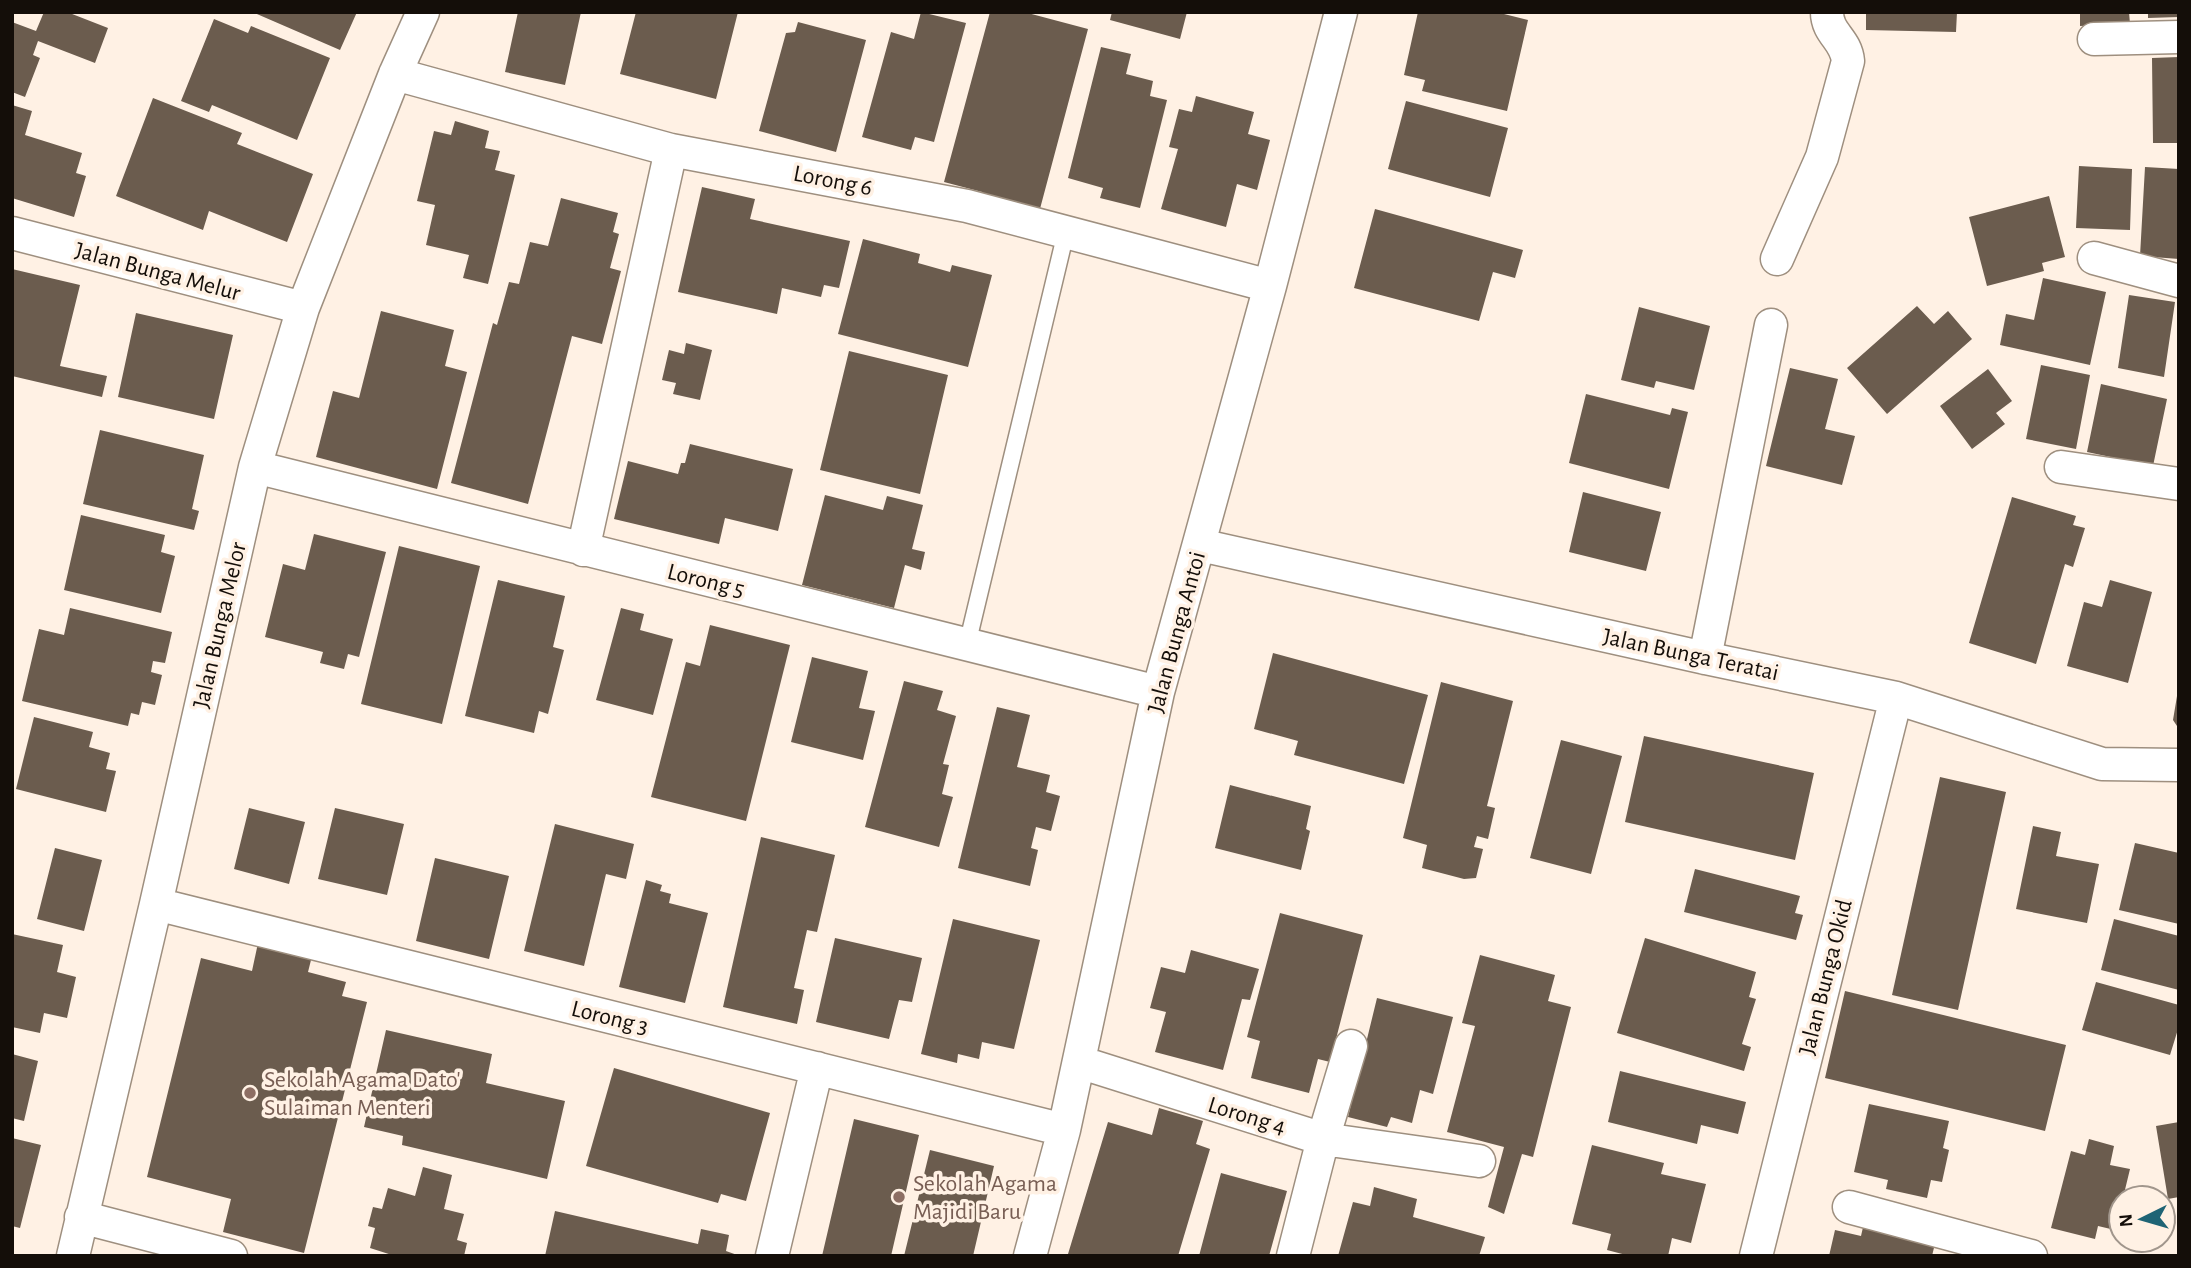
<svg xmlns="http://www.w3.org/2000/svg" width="2191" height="1268" viewBox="0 0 2191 1268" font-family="'Alegreya Sans',sans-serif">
<rect width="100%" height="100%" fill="#fff1e4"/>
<path fill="#6b5c4e" d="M44,12H67L108,28L95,63L38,41L33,55L40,58L25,97L12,92V22L36,31Z
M252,12H357L340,50Z
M518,12H581L565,85L505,72Z
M636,12H738L716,99L620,74Z
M921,12L966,23L934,142L915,137L911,150L862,137L891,32L914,39Z
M990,12H1024L1088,29L1037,220L979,205L982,192L944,182Z
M1112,12H1187L1180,39L1110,20Z
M1418,12H1496L1528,20L1507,111L1422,91L1425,80L1404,75Z
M1866,12H1957L1956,32L1866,30Z
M2080,12H2129L2130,24L2080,26Z
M2148,12H2179V17L2148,18Z
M214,19L248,33L251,26L330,58L297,140L212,105L209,112L181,101Z
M798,22L866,40L836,152L759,131L786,33L795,32Z
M1101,47L1131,54L1126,74L1153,81L1150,96L1167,100L1140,208L1100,198L1103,188L1068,178Z
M2179,57V143H2153L2152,58Z
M1196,96L1254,112L1248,134L1270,140L1257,190L1237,184L1226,227L1161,209L1178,149L1169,147L1179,109L1192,112Z
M153,98L242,133L237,144L313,174L287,242L209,211L203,230L116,196Z
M1406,101L1508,128L1490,197L1388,169Z
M12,105L32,111L25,135L82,153L76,173L86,176L74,217L12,198Z
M455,121L489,131L485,148L500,151L495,170L515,175L488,284L463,278L469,255L426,245L435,205L417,201L434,131L451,135Z
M2079,166L2132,169L2130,230L2076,228Z
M2145,167L2179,169V259L2140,256Z
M702,187L755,199L750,219L850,241L839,288L824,285L821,297L782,288L777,314L678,292Z
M2049,196L2065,257L2042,263L2044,271L1987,286L1969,217Z
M561,198L618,213L613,232L619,234L610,268L621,271L602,344L572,336L528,504L451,483L493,323L497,325L509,282L519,284L530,242L548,246Z
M1375,209L1523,250L1515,278L1493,272L1479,321L1354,288Z
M863,239L920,254L918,263L950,272L952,265L992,275L968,367L838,334Z
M12,269L80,285L60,366L107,376L102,397L12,376Z
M2043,278L2106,292L2090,365L2000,345L2006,314L2034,320Z
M2129,295L2175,302L2164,377L2118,368Z
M1917,306L1934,324L1948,311L1972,339L1887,414L1847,368Z
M1639,307L1710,326L1694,390L1656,381L1654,388L1621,380Z
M381,311L454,330L445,366L467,372L437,489L316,457L333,391L359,398Z
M136,313L233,335L214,419L118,397Z
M686,343L712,350L700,400L673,394L676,383L662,380L669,350L684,354Z
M849,351L948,375L920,494L820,470Z
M2041,365L2090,375L2076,449L2026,439Z
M1790,368L1838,379L1825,429L1855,436L1842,485L1766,466Z
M1988,369L2012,401L1996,413L2005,424L1972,449L1940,406Z
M2101,384L2167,399L2153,466L2087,452Z
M1586,394L1670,415L1672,408L1688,412L1669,489L1569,463Z
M100,430L204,455L192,509L199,511L194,530L83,504Z
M690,444L793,469L778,531L725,518L719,544L614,519L628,461L678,474L681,463H685Z
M1583,492L1661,512L1646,571L1569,552Z
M825,495L883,510L887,496L923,505L912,549L925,552L921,570L905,565L894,608L802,585Z
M2012,497L2076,516L2073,525L2085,528L2073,567L2065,564L2036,664L1969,643Z
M81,515L165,535L161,552L175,556L161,613L64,590Z
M314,534L386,552L359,657L348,654L344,669L320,663L323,652L265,637L283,564L305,570Z
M399,546L480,566L442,724L361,704Z
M498,580L565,596L553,647L564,650L548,714L539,711L534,733L465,716Z
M2110,580L2152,592L2128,683L2067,666L2084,602L2102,607Z
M70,608L172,632L165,663L153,661L151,672L162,675L155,705L142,702L139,715L131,713L128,726L22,701L39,629L64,635Z
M621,608L644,614L640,630L673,639L653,715L596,700Z
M710,625L790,645L746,821L651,797L686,662L700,666Z
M1273,653L1428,695L1404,784L1294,755L1298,741L1254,729Z
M812,657L868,671L859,708L875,711L863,760L791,742Z
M904,681L943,691L937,710L956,716L943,764L949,765L942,794L953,797L939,847L865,827Z
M1441,682L1513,701L1487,806L1495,808L1488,839L1477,836L1474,847L1483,849L1476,878L1464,879L1422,868L1427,845L1403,838Z
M2177,696L2179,697V729L2173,720Z
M997,707L1030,715L1017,767L1050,775L1046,792L1060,796L1051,831L1036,827L1031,848L1038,850L1030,886L958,868Z
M34,717L93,732L89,747L110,753L106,769L116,771L106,812L16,789Z
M1644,736L1814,773L1795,860L1625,822Z
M1561,740L1622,756L1591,874L1530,858Z
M1940,777L2006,792L1958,1010L1892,995Z
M1230,785L1311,806L1306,829L1310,831L1301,870L1215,848Z
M249,808L305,822L289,884L234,869Z
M335,808L404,824L387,895L318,879Z
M555,824L634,844L626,879L606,874L584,966L524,951Z
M2033,826L2061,832L2056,856L2099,864L2087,923L2016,909Z
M761,837L835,855L817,932L807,930L794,988L804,990L797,1024L723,1007Z
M2135,843L2179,853V924L2119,910Z
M55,848L102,860L84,931L37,919Z
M435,858L509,876L489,959L416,941Z
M1695,869L1800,896L1795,913L1803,915L1796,940L1684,912Z
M646,880L662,885L660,891L671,894L669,903L708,913L685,1003L619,987Z
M1280,913L1363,935L1330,1062L1318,1059L1309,1093L1251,1078L1260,1041L1247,1037Z
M953,919L1040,940L1014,1049L982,1042L979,1059L958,1054L957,1063L921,1054Z
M2114,919L2179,936V990L2101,970Z
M12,934L63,945L57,972L76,977L67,1018L44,1013L40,1033L12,1027Z
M835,938L922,958L912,1002L899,1000L889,1039L816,1022Z
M1645,938L1756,972L1749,997L1756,999L1742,1044L1751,1047L1744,1071L1617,1033Z
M258,943L312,956L308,972L346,982L342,996L367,1002L304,1253L223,1232L231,1199L147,1177L201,958L252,971Z
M1191,950L1259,969L1250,1000L1242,999L1223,1070L1155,1052L1166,1012L1150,1008L1161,967L1185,973Z
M1480,955L1555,975L1548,1001L1571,1007L1533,1157L1522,1154L1504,1214L1488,1207L1504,1147L1447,1132L1475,1026L1462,1023Z
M2096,982L2179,1005V1026L2170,1055L2082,1030Z
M1845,991L2066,1045L2045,1131L1825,1078Z
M1377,998L1453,1017L1433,1094L1420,1090L1412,1123L1391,1117L1387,1127L1348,1117Z
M386,1030L492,1054L486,1083L565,1101L547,1179L402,1145L403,1136L364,1127Z
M12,1054L38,1061L24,1121L12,1118Z
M614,1068L770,1113L746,1201L721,1194L718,1203L586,1166Z
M1620,1071L1746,1102L1738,1134L1701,1125L1697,1144L1608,1122Z
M1869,1104L1949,1121L1943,1148L1949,1150L1942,1182L1931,1180L1927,1198L1886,1189L1888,1180L1854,1172Z
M1159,1108L1203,1121L1196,1144L1210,1149L1178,1256L1068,1254L1108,1122L1152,1135Z
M854,1119L919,1135L891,1256H822Z
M2179,1122V1197L2168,1199L2156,1126Z
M12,1138L41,1145L20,1228L12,1226Z
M2089,1139L2114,1146L2110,1165L2130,1169L2123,1198H2121L2115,1230L2098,1226L2095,1239L2051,1228L2071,1151L2085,1155Z
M1592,1145L1664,1163L1661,1174L1706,1184L1691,1243L1672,1238L1668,1256H1630L1607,1250L1611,1234L1572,1224Z
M930,1150L994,1166L973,1256H904Z
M423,1167L452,1175L444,1209L464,1214L457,1240L467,1243L464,1256H395L370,1248L375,1228L368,1226L373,1207L382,1209L388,1188L415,1196Z
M1221,1173L1287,1191L1269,1256H1199Z
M1374,1187L1417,1199L1413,1217L1485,1237L1479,1256H1338L1353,1202L1370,1206Z
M555,1211L698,1244L701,1229L729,1235L726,1251L740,1256H545Z
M1866,1214L1938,1231L1932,1256H1829L1835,1230L1861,1236Z"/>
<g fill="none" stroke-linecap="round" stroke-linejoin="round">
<defs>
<path id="service" d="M967,645L1066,232"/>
<path id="minor" d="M2094,39L2179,37
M395,74L671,150L967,206L1270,286
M12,233L303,308
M2094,258L2179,281
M1777,259L1822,157L1848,61C1846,39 1827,34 1827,12
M255,467L1158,692
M2061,467L2179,484
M1200,545L1705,658L1896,698L2102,764L2179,765
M583,550L671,150
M1705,658L1771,325
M156,904L1064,1130
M1079,1062L1323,1139L1351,1046
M1849,1207L2031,1256
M81,1217L231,1256
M73,1256L156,904L255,467L303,308L395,74L423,12
M772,1256L817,1068
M1030,1256L1064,1130L1158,692L1270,286L1341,12
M1293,1256L1323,1139L1479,1161
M1756,1256L1896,698"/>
</defs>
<use href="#service" stroke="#9e8f7f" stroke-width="19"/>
<use href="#minor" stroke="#9e8f7f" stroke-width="35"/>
<use href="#service" stroke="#fff" stroke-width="16"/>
<use href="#minor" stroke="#fff" stroke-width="32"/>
</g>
<g fill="#8d6e63" stroke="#fff1e4" stroke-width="2.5">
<circle cx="250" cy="1093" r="7"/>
<circle cx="899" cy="1197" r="7"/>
</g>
<g text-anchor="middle" stroke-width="7" stroke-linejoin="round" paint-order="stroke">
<g font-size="24" fill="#140e09" stroke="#fff1e4">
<text transform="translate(833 180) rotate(11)" y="8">Lorong 6</text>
<text transform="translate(158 271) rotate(15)" y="8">Jalan Bunga Melur</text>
<text transform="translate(706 580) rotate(14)" y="8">Lorong 5</text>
<text transform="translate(219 625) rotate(-77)" y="8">Jalan Bunga Melor</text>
<text transform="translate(1176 632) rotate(-75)" y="8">Jalan Bunga Antoi</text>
<text transform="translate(1691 654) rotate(12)" y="8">Jalan Bunga Teratai</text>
<text transform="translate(1825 977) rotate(-76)" y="8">Jalan Bunga Okid</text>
<text transform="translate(610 1017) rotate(14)" y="8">Lorong 3</text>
<text transform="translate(1247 1115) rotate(17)" y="8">Lorong 4</text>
</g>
<g font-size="24" fill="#785e54" stroke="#fff1e4" text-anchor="start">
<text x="264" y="1087">Sekolah Agama Dato'<tspan x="264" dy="28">Sulaiman Menteri</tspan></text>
<text x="913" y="1191">Sekolah Agama<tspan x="913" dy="28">Majidi Baru</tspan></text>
</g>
</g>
<rect width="2191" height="1268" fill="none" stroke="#140e09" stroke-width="28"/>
<g transform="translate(2142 1219) rotate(265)"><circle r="33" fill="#fff1e4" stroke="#a1968c" stroke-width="2"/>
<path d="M0-5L12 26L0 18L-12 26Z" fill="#1f6475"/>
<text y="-10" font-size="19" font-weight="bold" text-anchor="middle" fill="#140e09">N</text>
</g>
</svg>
